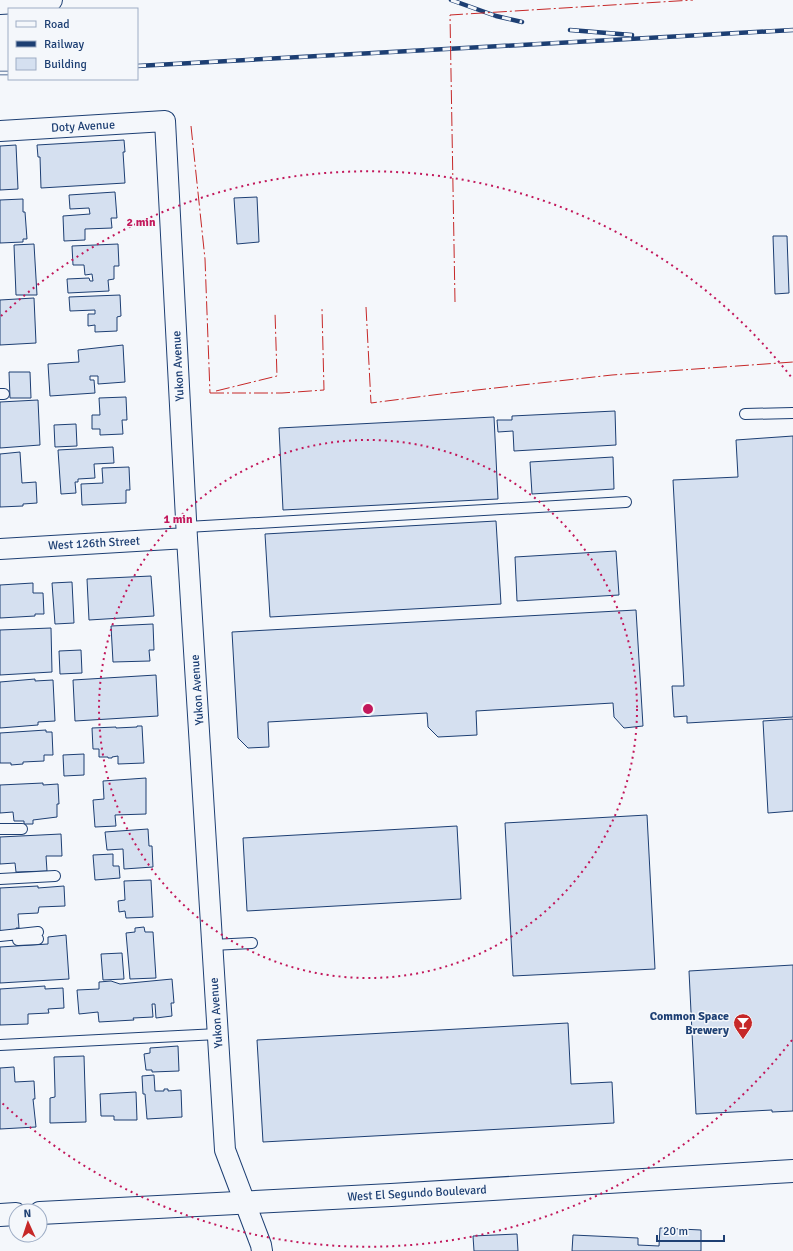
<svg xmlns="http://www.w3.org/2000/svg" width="793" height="1251" viewBox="0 0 793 1251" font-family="Signika,sans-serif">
<rect width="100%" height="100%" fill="#f4f7fb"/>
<path fill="#d5e0f0" stroke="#1d3f73" d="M124,140L125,152H123L125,183L41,188L40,157H38L37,145Z
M16,145L18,189L0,190V146Z
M115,192L117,218H111L112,228L85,229V240L64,241L63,216L90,214L89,208L70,209L69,195Z
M257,197L259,242L237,244L234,198Z
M23,199V212H25L27,239H23V242L0,243V200Z
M773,236H787L789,293L775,294Z
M34,244L37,295H16L14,245Z
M118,244L119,266H114V279L108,280L109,291L68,293L67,279L89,278L90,281H93L92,274L85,275L84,265H73L72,246Z
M120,295L121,316L117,317V331L95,332V325L88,326V314H95V310L70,311L69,297Z
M34,298L36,343L0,345V300Z
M123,345L125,382L98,384V376H90V380H94L95,393L50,396L48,364L79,362L78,350Z
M9,372H30L31,398H10Z
M126,397L127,420H122L123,434L100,435V429H92V415H100L99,398Z
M38,400L40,445L0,448V402Z
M615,411L616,445L514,451L513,431L498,432L497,420H512V416Z
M494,417L498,499L283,510L279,428Z
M76,424L77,446L55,447L54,425Z
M793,436V717L687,723V716L674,717L672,686H684L673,480L738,477L736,440Z
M113,447L114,463L94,464L95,478L78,479V482H75L76,493L61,494L58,450Z
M20,452L22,483L36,482L37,503L23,504V506L0,507V454Z
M613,457L614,489L532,494L530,462Z
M129,467L130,490H126V503L82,505L81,484L103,483L102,468Z
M496,521L501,604L270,617L265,534Z
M616,551L619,595L517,601L515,557Z
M151,576L154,616L89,620L87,579Z
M72,582L74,623L55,624L52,583Z
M33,583V593H43L44,614H35V616L0,618V585Z
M636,610L643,726L624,728L614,717L613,703L476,711L477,735L438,737L428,727L427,713L268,722L269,747L248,748L238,738L232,632Z
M153,624L154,650H149L150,661L113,662L111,626Z
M51,628L52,672L0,675V630Z
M81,650L82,673L60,674L59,651Z
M156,675L158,716L75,721L73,680Z
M35,679V681L53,680L55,721L38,722V725L0,728V682Z
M793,719V811L768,813L763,721Z
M137,726H142L144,763L118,764V756L112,757V758H108V757H99V749H93L92,728L116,727V728L137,727Z
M46,730V732H52L53,755H44V761L23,762V764L11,765V763H0V733Z
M84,754V775L64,776L63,755Z
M146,778V814L115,815L116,826L95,827L93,800L104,799L103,781Z
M43,783V785L58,784L59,804H57V817L33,820V824H24V821H14L13,812L0,813V785Z
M647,815L655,969L513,976L505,823Z
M457,826L461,899L247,911L243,838Z
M148,829L149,846H152L153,867L124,869L123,849L107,850L105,832Z
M61,834L62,856H46L47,871L16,872L15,863L0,864V837Z
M113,854V866H119L120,878L95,880L93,855Z
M151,880L153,917L126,918L125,911L119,912L118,901L125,900L124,881Z
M38,886V888L64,886L65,906L39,907L38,913L18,914L19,928H16V930L0,931V888Z
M144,927L145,932H153L156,978L130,979L126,933L135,932V928Z
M66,935L69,979L0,983V947L48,944V937Z
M122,953L124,979L103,980L101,954Z
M793,965V1111L772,1112V1110L696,1114L689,971Z
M172,979L174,1003H171L172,1016L156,1018L155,1004H152L153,1017L133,1018L134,1020L99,1022L98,1012L79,1014L77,990L99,989V982L111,981L120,984Z
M45,986V989L63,988L64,1008L48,1009L49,1013L28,1014V1024L0,1025V989Z
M568,1023L571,1084L612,1082L614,1123L263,1142L257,1040Z
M178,1046L179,1071L152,1072V1070H146L144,1054L150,1053V1048Z
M84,1056L86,1122L50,1123V1098L55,1097V1091L54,1057Z
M14,1067L15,1082L34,1081L35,1099H33L36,1127L0,1129V1068Z
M154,1075L155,1091H164V1089H168V1091L181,1090L182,1117L147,1119L145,1094H143L142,1076Z
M136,1092L137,1120H114V1116H101L100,1094Z
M660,1228L701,1230V1251H572L573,1235L638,1238V1245L659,1246Z
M517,1234L518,1251H474L473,1236Z"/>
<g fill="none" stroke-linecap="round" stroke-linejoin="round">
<defs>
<path id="service" d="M0,394H4
M745,414L793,413
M187,527L626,502
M0,829H22
M0,879L55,876
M0,936L38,932
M18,940L38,939
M212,945L252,943
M0,1045L218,1034"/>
<path id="minor" d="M0,131L165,121L187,538L225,1150L261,1245L262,1251
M0,549L187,538"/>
<path id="tertiary" d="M0,3L51,0"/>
<path id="primary" d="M40,1213L391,1195L793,1171
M0,1215L16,1214"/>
</defs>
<use href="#service" stroke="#1d3f73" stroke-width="12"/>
<use href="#minor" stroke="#1d3f73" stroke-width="22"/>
<use href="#tertiary" stroke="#1d3f73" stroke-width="24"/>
<use href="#primary" stroke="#1d3f73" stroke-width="24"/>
<use href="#service" stroke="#f4f7fb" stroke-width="10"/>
<use href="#minor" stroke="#f4f7fb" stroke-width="20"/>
<use href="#tertiary" stroke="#f4f7fb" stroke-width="22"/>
<use href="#primary" stroke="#f4f7fb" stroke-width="22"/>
<defs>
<path id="rail" d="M451,0L496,16L522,22
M570,30L632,35
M137,66L793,30
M0,73H9"/>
</defs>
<use href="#rail" stroke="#1d3f73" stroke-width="4.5"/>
<use href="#rail" stroke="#f4f7fb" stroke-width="3" stroke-dasharray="9" stroke-linecap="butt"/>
<path stroke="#c62828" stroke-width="1" stroke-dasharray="14 3 2 3" stroke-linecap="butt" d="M191,126L205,259L210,393
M455,302L450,15L693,0
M366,307L371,403L441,394L612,375L793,362
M216,391L277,376L275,312
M210,393H282L324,390L322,309"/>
</g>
<g fill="none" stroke="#c2185b" stroke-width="2" stroke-dasharray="2 4">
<circle cx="368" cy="709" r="269"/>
<path d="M792 1040A538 538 0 0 1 1 1102M1 316A538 538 0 0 1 792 378"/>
</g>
<defs>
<symbol id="bar-pin" viewBox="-11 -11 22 30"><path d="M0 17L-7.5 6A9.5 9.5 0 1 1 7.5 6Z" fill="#c62828" stroke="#f4f7fb"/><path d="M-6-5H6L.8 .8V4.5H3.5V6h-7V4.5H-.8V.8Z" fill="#fff"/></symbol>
</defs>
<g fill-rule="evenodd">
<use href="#bar-pin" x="732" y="1012" width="22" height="30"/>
</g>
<g text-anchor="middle" stroke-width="3" stroke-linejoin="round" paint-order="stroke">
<g font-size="12" fill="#1d3f73" stroke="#f4f7fb">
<text transform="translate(83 126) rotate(-3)" y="4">Doty Avenue</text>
<text transform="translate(178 366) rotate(-93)" y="4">Yukon Avenue</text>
<text transform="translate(94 543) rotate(-3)" y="4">West 126th Street</text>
<text transform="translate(197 690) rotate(-94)" y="4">Yukon Avenue</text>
<text transform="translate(216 1013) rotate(-94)" y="4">Yukon Avenue</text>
<text transform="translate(417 1193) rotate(-3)" y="4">West El Segundo Boulevard</text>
</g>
<g font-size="12" font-weight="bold" fill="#1d3f73" stroke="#f4f7fb" text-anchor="end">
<text x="729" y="1020">Common Space<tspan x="729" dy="14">Brewery</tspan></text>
</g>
</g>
<circle cx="368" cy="709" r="6" fill="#c2185b" stroke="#f4f7fb" stroke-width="2"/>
<g font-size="12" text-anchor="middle" font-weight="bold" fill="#c2185b" stroke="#f4f7fb" stroke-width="3" stroke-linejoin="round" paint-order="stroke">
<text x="141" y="226">2 min</text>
<text x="178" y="523">1 min</text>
</g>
<rect x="8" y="8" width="130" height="72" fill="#f4f7fb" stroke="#9eadc5"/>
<rect x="16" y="21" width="20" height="6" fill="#f4f7fb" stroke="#9eadc5"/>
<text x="44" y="28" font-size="12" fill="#1d3f73">Road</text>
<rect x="16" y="41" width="20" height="6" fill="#1d3f73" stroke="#9eadc5"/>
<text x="44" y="48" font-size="12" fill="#1d3f73">Railway</text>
<rect x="16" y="58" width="20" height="12" fill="#d5e0f0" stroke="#9eadc5"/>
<text x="44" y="68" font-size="12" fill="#1d3f73">Building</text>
<g transform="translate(28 1223) rotate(357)"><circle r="19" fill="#f4f7fb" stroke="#9eadc5"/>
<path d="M0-3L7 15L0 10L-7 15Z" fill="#c62828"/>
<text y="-6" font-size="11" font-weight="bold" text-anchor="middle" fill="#1d3f73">N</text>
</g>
<path d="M657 1235v6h67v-6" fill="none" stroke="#1d3f73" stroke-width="2"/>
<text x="663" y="1235" font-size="12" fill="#1d3f73" stroke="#f4f7fb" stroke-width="3" paint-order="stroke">20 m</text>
</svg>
